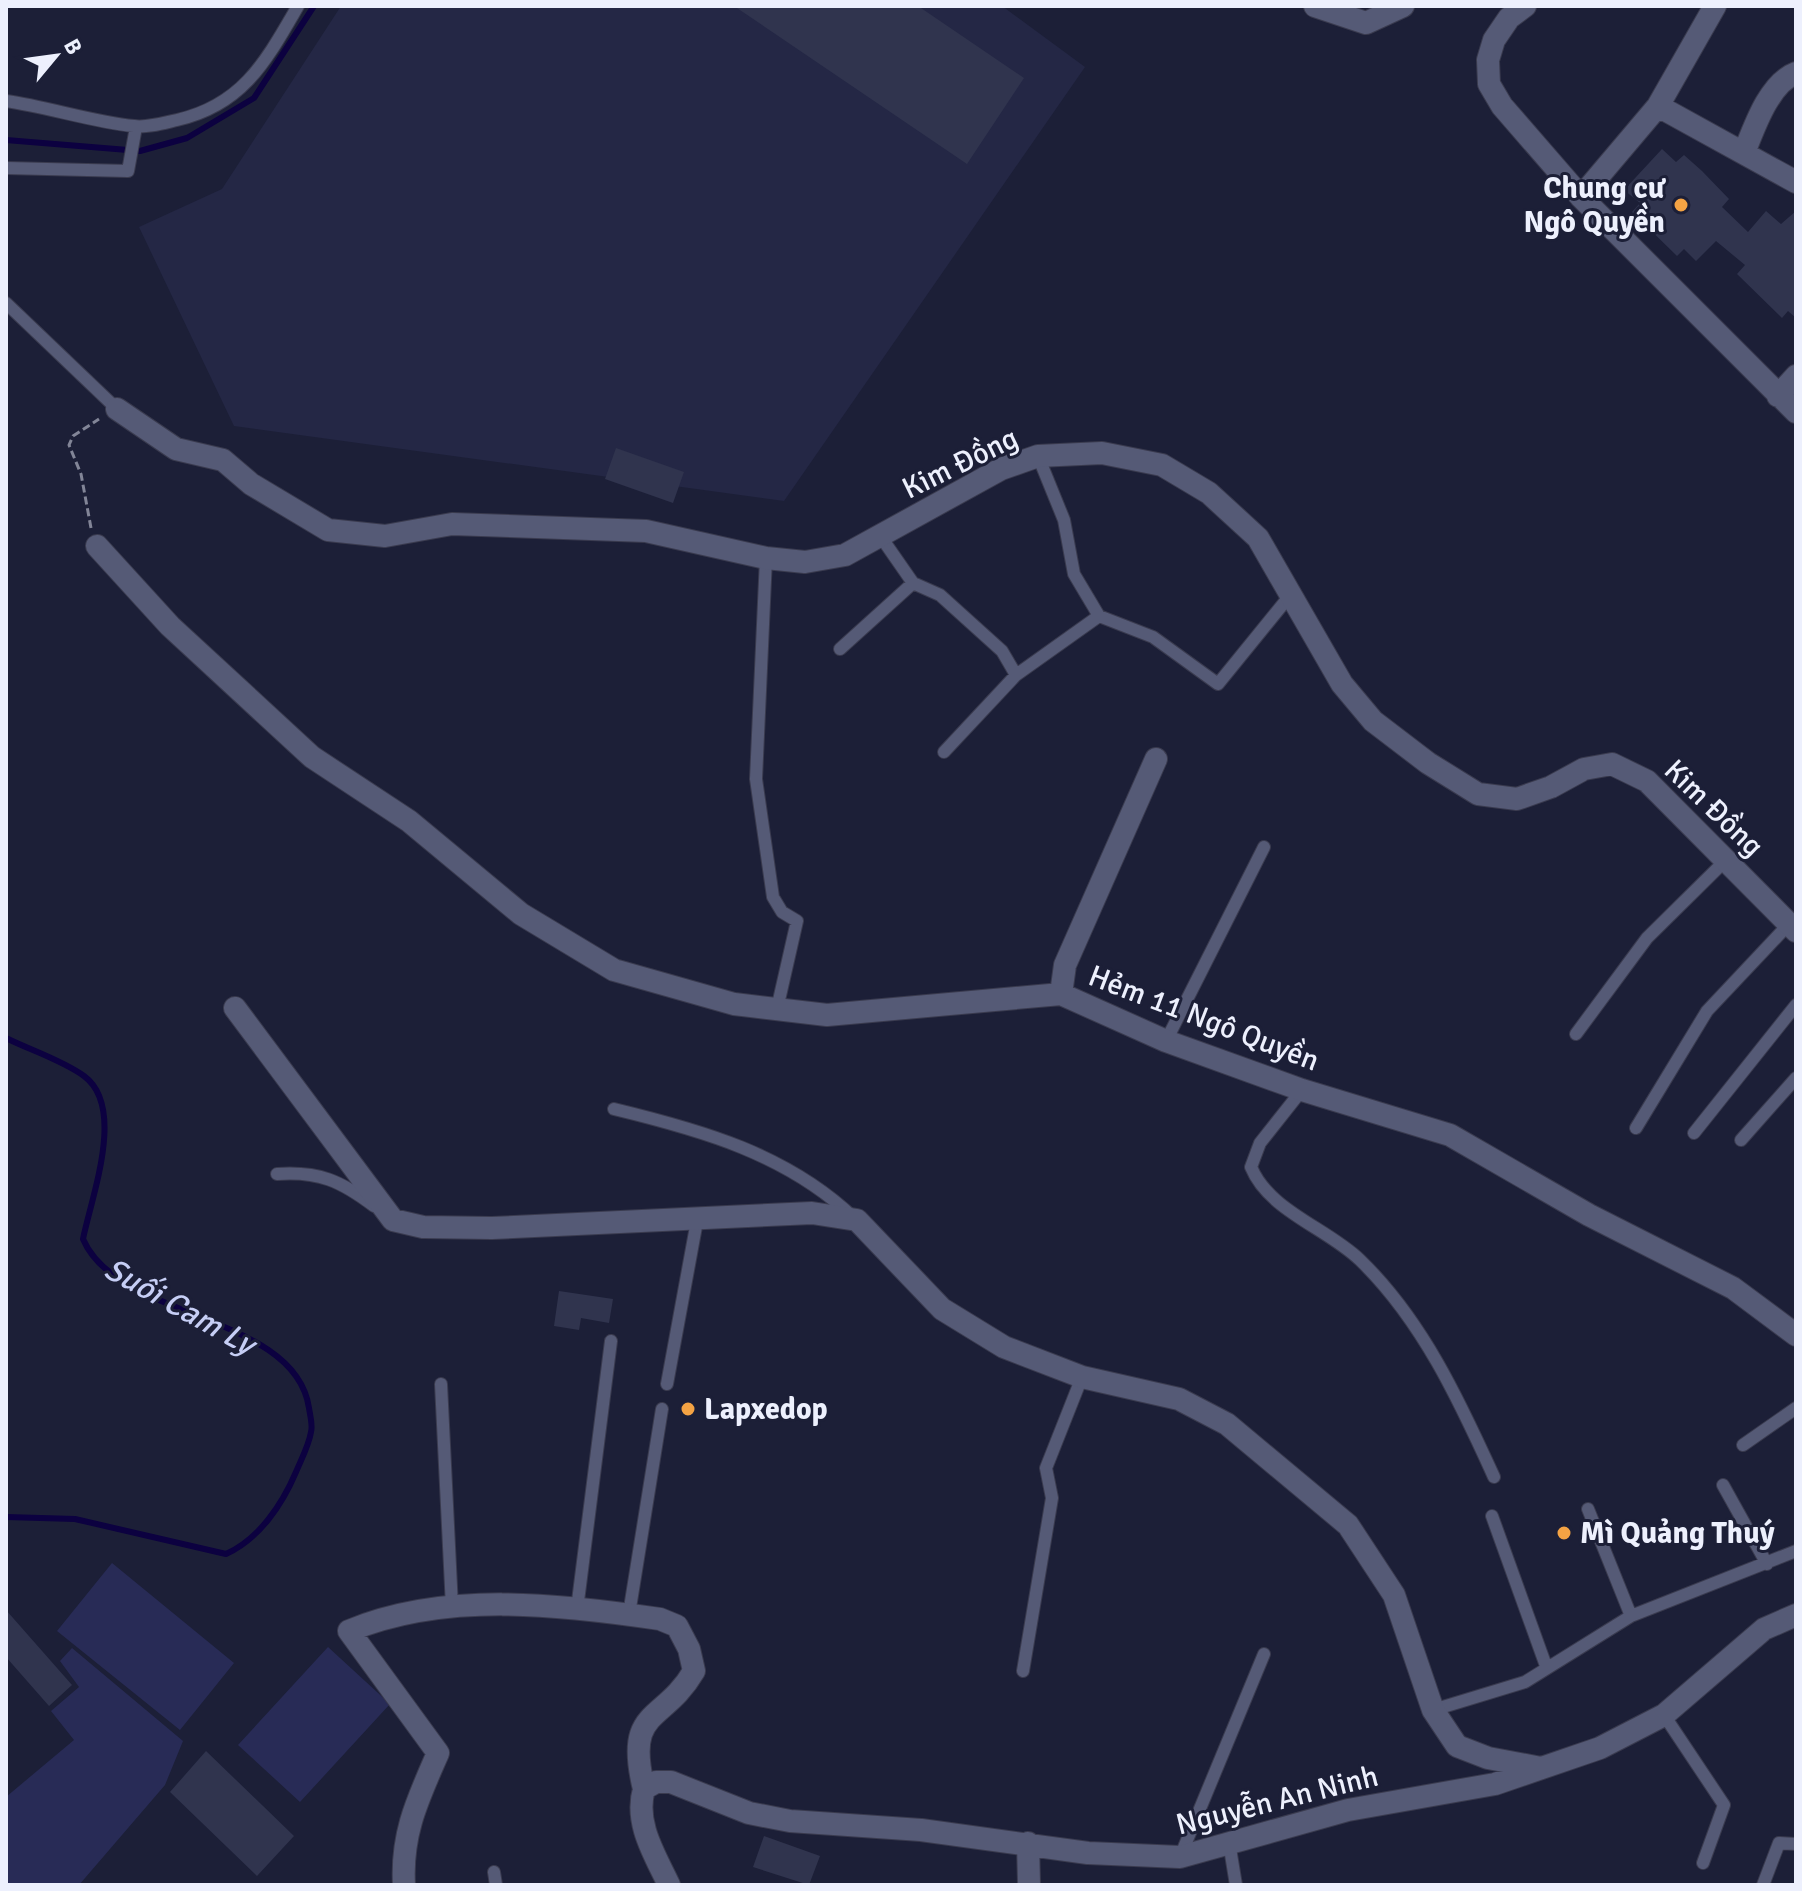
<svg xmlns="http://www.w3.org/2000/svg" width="1802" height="1891" viewBox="0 0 1802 1891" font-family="Signika,sans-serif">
<rect width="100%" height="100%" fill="#1c1f37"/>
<path fill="#242745" d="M341,6H1002L1085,67L784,501L234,426L139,227L222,189Z"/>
<path fill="#282b56" d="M112,1563L234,1663L180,1730L57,1631Z
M328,1647L390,1704L300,1802L238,1745Z
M72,1648L183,1741L165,1785L79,1885H6V1797L74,1740L51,1711L79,1687L60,1661Z"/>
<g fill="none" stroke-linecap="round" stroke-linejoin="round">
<path stroke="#0c0140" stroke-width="6" d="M6,140L140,151L187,138L254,98L314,6
M6,1038C30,1050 62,1060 84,1076C126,1107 92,1195 83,1239C117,1320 295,1313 309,1408C310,1415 313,1425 311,1432C309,1445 301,1460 296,1472C282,1505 259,1539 226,1554L75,1519L6,1517"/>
</g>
<path fill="#30344e" d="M734,6H918L1024,78L967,164Z
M1662,149L1676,162L1684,155L1702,171L1729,199L1722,207L1748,232L1766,211L1781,224L1796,211V318L1788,311L1782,318L1737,274L1745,265L1716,241L1696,261L1684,249L1677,256L1632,212L1640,203L1624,190Z
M616,448L684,472L673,503L605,479Z
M559,1291L613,1299L609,1323L581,1318L579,1330L554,1326Z
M6,1610L72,1685L49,1706L6,1657Z
M206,1751L294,1836L257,1876L170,1792Z
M764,1836L820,1856L809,1885L753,1867Z"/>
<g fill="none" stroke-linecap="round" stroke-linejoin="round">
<defs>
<path id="service" d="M6,101C48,107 93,122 134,126C147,128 164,123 177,120C243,105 266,61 298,6
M6,168L128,171L136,127
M6,303L117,409
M1038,456L1064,520L1074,574L1099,616L1153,637L1218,684L1292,593
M881,537L913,583L940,595L1002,651L1016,675
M766,558L756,779L773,897L782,912L797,921L777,1009
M840,649L913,583
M944,752L1016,675L1099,616
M1576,1034L1647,938L1727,859
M1166,1041L1264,847
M1302,1090L1260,1143L1251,1167C1269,1211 1327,1228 1360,1260C1422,1320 1459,1400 1494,1477
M614,1109C701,1130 787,1154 854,1218
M1636,1128L1707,1011L1789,924
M1694,1133L1796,1005
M1741,1140L1796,1078
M277,1174C319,1171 341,1181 374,1206
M441,1384L452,1607
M667,1384L697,1221
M1743,1445L1796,1408
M1723,1485L1767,1564
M1588,1509L1631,1616
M1492,1516L1546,1666
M577,1609L611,1341
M629,1614L662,1409
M1023,1671L1052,1498L1046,1468L1082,1377
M1433,1710L1525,1682L1631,1616L1796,1551
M1664,1715L1724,1805L1703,1863
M1229,1842L1236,1885
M1180,1857L1264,1654
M494,1872L496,1885
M1763,1885L1779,1843L1796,1844"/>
<path id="minor" d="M1315,6L1366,23L1403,6
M1525,6L1509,18L1494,40L1488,60L1489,84L1502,106L1581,197L1796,412
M1658,106L1796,182
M1744,153C1754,128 1769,83 1796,73
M1581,197L1658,106L1715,6
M1778,396L1796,376
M117,409L176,449L223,460L251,484L328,530L385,536L452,524L646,531L766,558L805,562L845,555L1001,469L1038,456L1102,453L1162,465L1209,493L1258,538L1342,684L1373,721L1428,763L1478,794L1517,799L1551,787L1584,769L1612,764L1647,781L1796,931
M97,546L170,626L312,757L409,821L521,914L614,970L734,1004L827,1015L1061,994L1166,1041L1302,1090L1450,1135L1589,1215L1733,1288L1796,1335
M1061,994L1065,965L1156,759
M235,1008L393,1220L423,1227L492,1228L812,1213L857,1220L942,1309L1004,1347L1082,1377L1179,1399L1227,1424L1348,1525L1394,1595L1433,1710L1457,1746L1488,1758L1541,1768
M1028,1843L1029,1885
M404,1885C401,1833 418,1799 438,1753L349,1631C445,1591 559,1604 660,1619L677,1626L689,1649L694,1671C663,1724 624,1707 644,1789
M669,1885C655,1855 634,1823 644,1789L656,1782H671L749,1813L790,1821L921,1830L1088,1853L1180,1857L1348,1810L1495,1784L1600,1748L1664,1715L1764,1629L1796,1615"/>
</defs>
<use href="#service" stroke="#3a3b4f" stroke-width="14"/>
<use href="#minor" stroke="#3a3b4f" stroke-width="24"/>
<path stroke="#828597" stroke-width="3" stroke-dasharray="8 4" stroke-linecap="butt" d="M91,528L81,474L69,445L73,436L99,419"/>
<use href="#service" stroke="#555a76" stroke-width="12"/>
<use href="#minor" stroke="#555a76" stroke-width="22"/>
</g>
<g fill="#f4a344" stroke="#1c1f37" stroke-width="3">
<circle cx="1681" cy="205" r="8"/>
<circle cx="688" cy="1409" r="8"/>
<circle cx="1564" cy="1533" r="8"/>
</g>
<g text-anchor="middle" stroke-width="6" stroke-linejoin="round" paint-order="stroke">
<g font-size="30" font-weight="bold" fill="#edf0fd" stroke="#1c1f37" text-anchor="start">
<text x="1665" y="198" text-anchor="end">Chung cư<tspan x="1665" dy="34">Ngô Quyền</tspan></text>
<text x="704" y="1419">Lapxedop</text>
<text x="1580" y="1543">Mì Quảng Thuý</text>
</g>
<g font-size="30" fill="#edf0fd" stroke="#1c1f37">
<text transform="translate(960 463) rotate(-26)" y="10">Kim Đồng</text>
<text transform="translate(1714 808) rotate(44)" y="10">Kim Đồng</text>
<text transform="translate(1204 1018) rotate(21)" y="10">Hẻm 11 Ngô Quyền</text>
<text transform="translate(1277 1800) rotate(-14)" y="10">Nguyễn An Ninh</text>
</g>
<g font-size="32" font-style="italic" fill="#c6cef5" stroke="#1c1f37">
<text transform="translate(180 1306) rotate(29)" y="11">Suối Cam Ly</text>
</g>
</g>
<rect width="1802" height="1891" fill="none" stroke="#edf0fd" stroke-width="16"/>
<g transform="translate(56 56) rotate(61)" stroke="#1c1f37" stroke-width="6" paint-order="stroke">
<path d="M0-6L14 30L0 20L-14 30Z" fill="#edf0fd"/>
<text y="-12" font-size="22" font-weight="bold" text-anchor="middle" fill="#edf0fd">B</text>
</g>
</svg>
